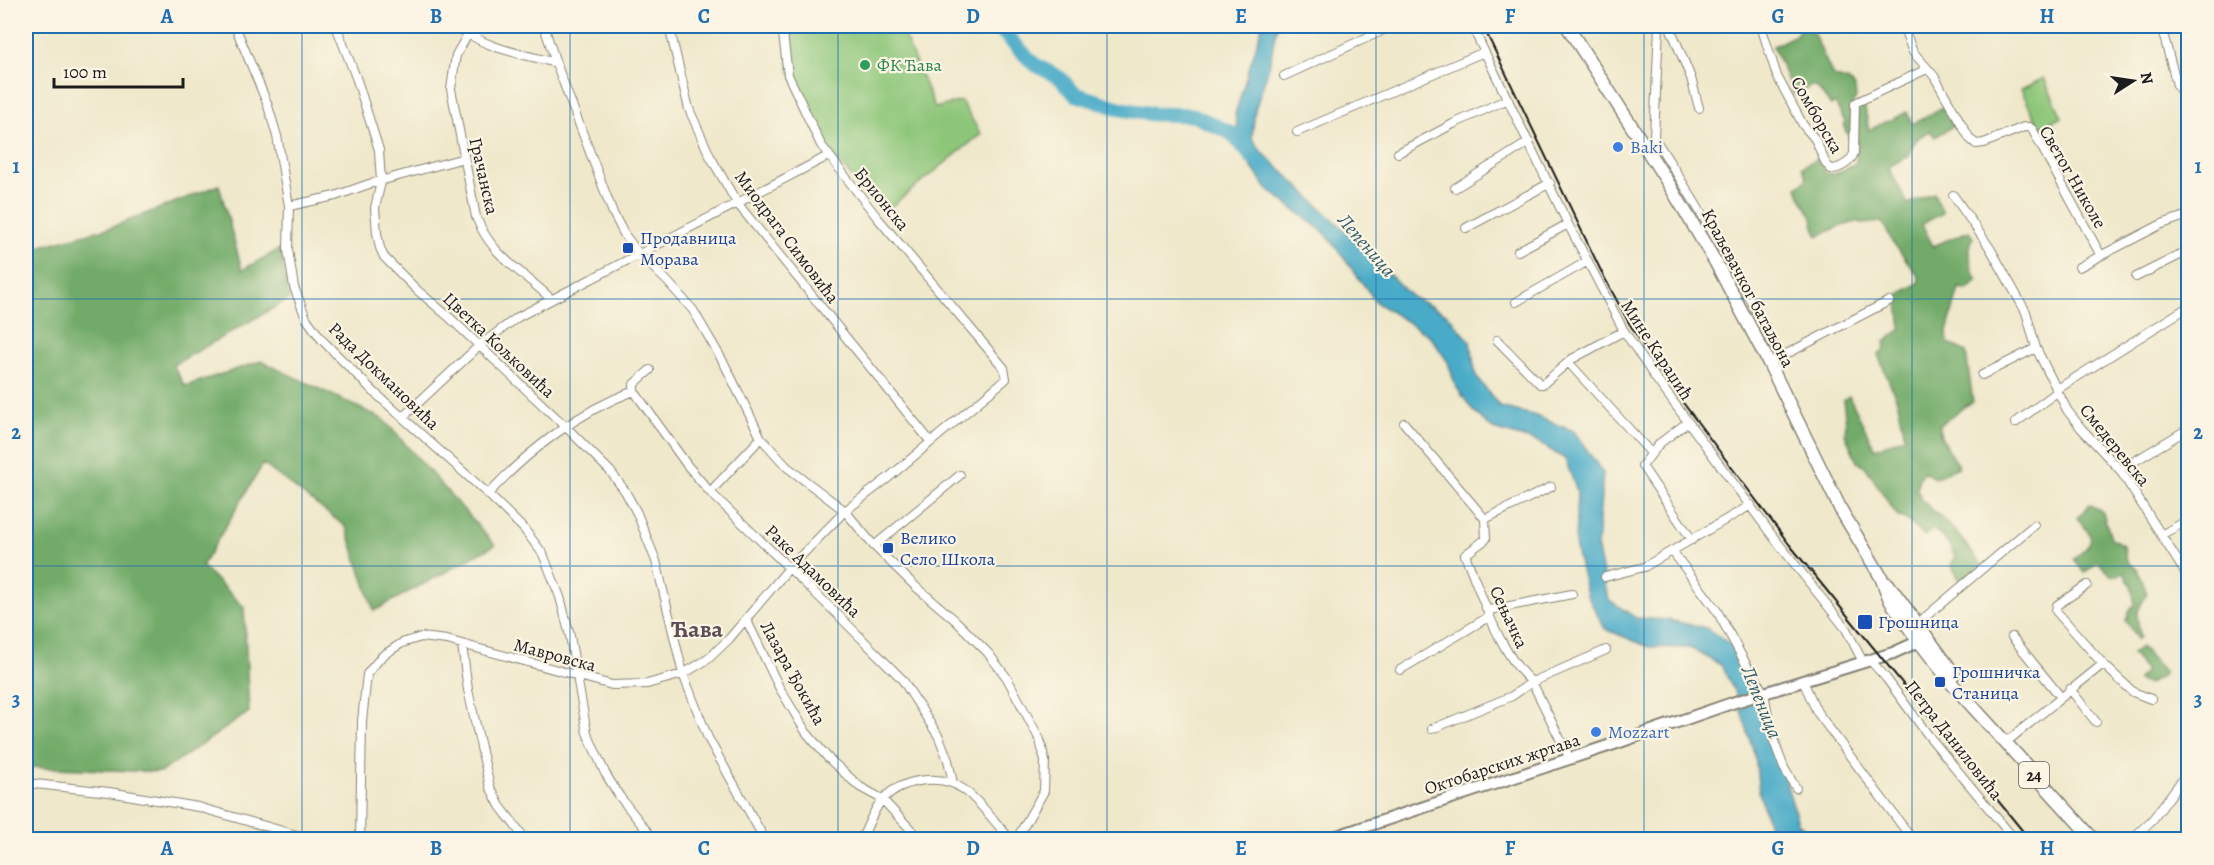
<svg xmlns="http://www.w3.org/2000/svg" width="2214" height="865" viewBox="0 0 2214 865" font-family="Alegreya,serif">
<rect width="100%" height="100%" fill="#fcf5e5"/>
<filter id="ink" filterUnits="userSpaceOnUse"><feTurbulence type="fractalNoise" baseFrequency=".0167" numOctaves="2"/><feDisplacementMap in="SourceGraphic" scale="12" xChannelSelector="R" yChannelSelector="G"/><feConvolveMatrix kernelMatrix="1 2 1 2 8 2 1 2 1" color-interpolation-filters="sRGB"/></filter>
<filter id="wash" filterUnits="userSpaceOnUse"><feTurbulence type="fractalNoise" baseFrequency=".008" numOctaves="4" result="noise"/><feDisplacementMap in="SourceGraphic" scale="24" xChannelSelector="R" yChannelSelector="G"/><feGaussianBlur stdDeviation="1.35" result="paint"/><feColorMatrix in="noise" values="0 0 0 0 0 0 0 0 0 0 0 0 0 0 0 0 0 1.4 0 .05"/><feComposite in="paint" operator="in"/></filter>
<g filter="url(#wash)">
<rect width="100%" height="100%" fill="#efe8cb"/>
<path fill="#8dc679" stroke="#54714a" stroke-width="1.5" d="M786,26H900L935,108L961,101L981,134L883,213L832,154L789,70Z
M2044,78L2062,117L2039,127L2021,89Z"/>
<path fill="#72ab69" stroke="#476442" stroke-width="1.5" d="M1801,27L1813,32L1833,76L1849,81L1855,87L1856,98L1851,107V141L1843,125L1845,122L1835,103L1831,105L1816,87L1811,86L1794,95L1773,46L1796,35Z
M1864,103L1869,130L1907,112L1912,124L1945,106L1955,125L1935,137L1930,131C1918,136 1912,143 1909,156L1888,167L1908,204L1934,193L1943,213L1922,224L1933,246L1969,231L1973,238L1970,242C1970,256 1969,269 1978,280L1967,290L1959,288L1947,332L1948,343L1966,352L1973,402C1960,408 1951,418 1939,425L1941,437L1959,467L1934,478L1923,471L1918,481L1917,489L1922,500L1955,531L1982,565L1960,581L1951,565L1955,558C1951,545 1944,538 1933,529L1925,536L1904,518L1898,517L1865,466L1857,462L1845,434L1846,423L1843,400L1849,396L1875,449L1905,437L1898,403L1878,355L1884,351L1885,342L1901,329L1897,295L1919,283V277L1892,241L1882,222L1862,224L1859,221L1836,228L1818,236C1813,229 1814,223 1811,216C1806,206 1800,199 1797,187L1807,179L1802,167L1818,158L1826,173L1835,174L1856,163L1857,109Z
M219,185L242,270L280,249L289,299L173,365L185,386L261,361L383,419L495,545L374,611L346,527L263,464L202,566L244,607L249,712L161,772L26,767V250L112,227Z
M2090,504L2103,513L2111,538L2124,546C2125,557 2126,564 2137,568L2147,593L2137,613L2140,638L2137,639L2126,621L2129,610L2135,604L2131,585L2124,573L2113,577L2098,562L2084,573L2074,559C2096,541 2095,538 2077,518Z
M2141,647L2165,672L2160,678L2148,684L2138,681V678L2145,671L2132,654Z"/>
<path fill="#48abc7" stroke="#326472" stroke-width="1.5" d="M1262,26H1277L1269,67L1255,110L1252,138L1260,150L1338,224L1412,297L1447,314L1470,341L1476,376L1500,407L1533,415L1574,431L1603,473L1597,545L1608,599L1636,618L1668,620L1706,628L1733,646L1758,687L1798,823L1817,839H1773L1772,837L1759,792L1755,756L1737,697L1721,665L1690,648L1649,647L1605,629L1587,595L1575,545L1577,491L1565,459L1538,442L1493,429L1473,411L1455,385L1448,362L1430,336L1377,303L1326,234L1267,189L1238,148L1245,143L1239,137L1235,114Z"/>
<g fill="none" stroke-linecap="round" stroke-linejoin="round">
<path stroke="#48abc7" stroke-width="15" d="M997,26L1034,64L1060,78L1075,94L1121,109L1153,114L1193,115L1231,133L1254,159"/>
</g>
</g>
<g filter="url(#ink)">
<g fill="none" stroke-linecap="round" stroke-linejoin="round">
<defs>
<path id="street" d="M235,26L267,103L277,136L289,206L288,250L294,287L306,318L322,340L374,392L488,494L524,529L543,554L560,597L570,636L587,733L605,773L620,797L654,840
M336,26L357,80L379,150L381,182L375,208L377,233L380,248L384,257L417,290L450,318L566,427L610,471L625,491L637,513L656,561L683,674L708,738L765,840
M459,26C483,49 524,54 556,63L613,213L624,234L639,254L667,281L693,310L725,365L761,438L787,467L845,511L874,546L915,586L955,620L988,653L1007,678L1040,740L1045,761L1044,791L1016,840
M544,26L556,63
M669,26L689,109L710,156L737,203L930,441
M1472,26L1568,224L1624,331L1654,376L1771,534L1846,629L1863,662
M1761,26L1777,76L1803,125L1815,139L1826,164L1831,169C1840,169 1851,162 1854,153L1855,103L1927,69
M1903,26L1913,52L1934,76L1970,139L1976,144L1984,143L2024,127H2029L2032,129L2100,254
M2161,26L2177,85L2188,103
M1670,27L1691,78L1699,108
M468,34L456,55L451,89L476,217C492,257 521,270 551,299
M1284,76L1392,26
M1297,132L1484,52
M1655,139C1701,210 1742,281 1780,357
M1398,153L1453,124L1508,99
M1653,159L1659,26
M1455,188L1529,142
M1953,195L1990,248L2026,312L2036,348L2067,410L2081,428L2120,470L2188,577
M289,206L335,196L369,184L464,158
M1466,228L1550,183
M1518,251L1568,224
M2079,267L2162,224L2188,215
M2136,277L2188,251
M1516,302L1588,261
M1497,340L1540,384H1543L1572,359L1624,331
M1569,363L1651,453
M1769,363L1889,301
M1982,375L2036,348
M2056,390L2188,307
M634,391L687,465L710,492L839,616L902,679L939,737L948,760L953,783
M403,417L480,345L518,317L828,156
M1688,422L1660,443L1642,466L1692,540
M1404,423L1485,519L1486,539L1465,555C1482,595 1499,654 1532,682L1570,759
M2015,423L2057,392
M2120,470L2188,429
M710,492L761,438
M488,494C528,451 579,411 634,391V384L650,370
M1485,519L1551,487
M2161,535L2188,520
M874,546L960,475
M1673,552L1717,611L1746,664L1764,693L1772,736L1784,768L1796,788
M1605,577L1644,567L1751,505
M1489,610L1572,594
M746,619L779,687L806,732L828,758L860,787L882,799L915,834L916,840
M1917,624L2034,525
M2012,637L2060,696
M462,645L468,690L490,787L500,806L526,840
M1870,660L1886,678L1928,735L2015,840
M2103,664L2133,692L2151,699
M1400,670L1490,616
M1803,681L1817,712L1913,840
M2070,689L2096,722
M1432,729L1512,696L1532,682L1606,650
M2005,743L2103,664L2056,611L2057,605L2087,585
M26,783L109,792L198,807L314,840
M360,840L362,721L367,674L382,656L402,643L421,637L447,640L612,685L647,684L683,674L708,659L729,639L789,568L845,511L888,478L1006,379L1004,368L876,216L821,145L788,75L782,26
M861,840C868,827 873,809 883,799C902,779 941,773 963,789C979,800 997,825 1011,840
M2131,840L2153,819L2188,772"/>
<path id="secondary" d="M1325,840L1614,744L1732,703L1893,653L1924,639"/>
<path id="primary" d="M1567,26L1667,181L1716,263L1769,363L1841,510L1881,577L1890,600L1915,636L1953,685L2094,840
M1888,584L1954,674"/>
</defs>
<use href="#street" stroke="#868274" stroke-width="10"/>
<use href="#secondary" stroke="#868274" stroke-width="14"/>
<use href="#primary" stroke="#868274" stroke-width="15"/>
<use href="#street" stroke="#fff" stroke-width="8"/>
<use href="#secondary" stroke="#fff" stroke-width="10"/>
<use href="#primary" stroke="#fff" stroke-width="12"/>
<path stroke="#1c1c1c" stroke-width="2" d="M1483,26L1602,273L1629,323L1660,372L1789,544L2030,840"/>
</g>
</g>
<path fill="none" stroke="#1f6fb2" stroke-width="1.5" stroke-opacity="0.55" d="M302,26V840M570,26V840M838,26V840M1107,26V840M1376,26V840M1644,26V840M1912,26V840M26,299H2188M26,566H2188"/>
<circle fill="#2e9e5b" stroke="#fcf5e5" stroke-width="2" cx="865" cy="65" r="6"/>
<g fill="#3f7fe0" stroke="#fcf5e5" stroke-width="2">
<circle cx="1618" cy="147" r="6"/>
<circle cx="1596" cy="732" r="6"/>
</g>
<g fill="#1a4fb4" stroke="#fcf5e5" stroke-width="2">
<rect x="622" y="242" width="12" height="12" rx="3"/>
<rect x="882" y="542" width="12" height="12" rx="3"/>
<rect x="1857" y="614" width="16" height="16" rx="3"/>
<rect x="1934" y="676" width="12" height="12" rx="3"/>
</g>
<g text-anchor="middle" stroke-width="4.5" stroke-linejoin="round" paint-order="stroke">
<rect fill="#fcf5e5" stroke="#5f5d58" stroke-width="1.5" x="2019" y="762" width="30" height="26" rx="4.5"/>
<g font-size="16" font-weight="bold" fill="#1c1c1c">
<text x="2034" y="781">24</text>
</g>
<g font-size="18" fill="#27864d" stroke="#fcf5e5" text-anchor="start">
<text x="877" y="71">ФК Ћава</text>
</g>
<g font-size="18" fill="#1c1c1c" stroke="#fcf5e5">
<text transform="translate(1817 115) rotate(60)" y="6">Сомборска</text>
<text transform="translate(484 176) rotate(77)" y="6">Грачанска</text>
<text transform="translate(2073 177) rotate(60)" y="6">Светог Николе</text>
<text transform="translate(882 199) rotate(51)" y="6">Брионска</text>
<text transform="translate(787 237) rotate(53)" y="6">Миодрага Симовића</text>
<text transform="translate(1748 288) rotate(62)" y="6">Краљевачког батаљона</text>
<text transform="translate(499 345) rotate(43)" y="6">Цветка Кољковића</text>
<text transform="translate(1657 350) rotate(57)" y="6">Мине Караџић</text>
<text transform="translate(384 376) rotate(44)" y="6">Рада Докмановића</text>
<text transform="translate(2115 445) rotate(51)" y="6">Смедеревска</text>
<text transform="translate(813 571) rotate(44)" y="6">Раке Адамовића</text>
<text transform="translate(1509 617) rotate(65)" y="6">Сењачка</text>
<text transform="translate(555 655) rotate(15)" y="6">Мавровска</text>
<text transform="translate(793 673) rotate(61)" y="6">Лазара Ђокића</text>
<text transform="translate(1954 740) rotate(52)" y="6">Петра Даниловића</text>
<text transform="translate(1502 764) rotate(-18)" y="6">Октобарских жртава</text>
</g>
<g font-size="18" fill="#366cbe" stroke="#fcf5e5" text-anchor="start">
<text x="1630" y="153">Baki</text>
<text x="1608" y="738">Mozzart</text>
</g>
<g font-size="18" fill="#164399" stroke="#fcf5e5" text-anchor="start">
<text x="640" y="244">Продавница<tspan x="640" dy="21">Морава</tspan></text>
<text x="900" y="544">Велико<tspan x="900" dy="21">Село Школа</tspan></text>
<text x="1878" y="628">Грошница</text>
<text x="1952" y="678">Грошничка<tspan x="1952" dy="21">Станица</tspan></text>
</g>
<g font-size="20" font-style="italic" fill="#305c69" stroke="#fcf5e5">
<text transform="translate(1367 245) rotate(49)" y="7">Лепеница</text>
<text transform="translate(1762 702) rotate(68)" y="7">Лепеница</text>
</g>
<g font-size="24" font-weight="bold" fill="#5e4b54" stroke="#fcf5e5">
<text x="697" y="637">Ћава</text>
</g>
</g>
<rect width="2214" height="865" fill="none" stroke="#fcf5e5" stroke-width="66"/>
<g transform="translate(2133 81) rotate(78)" stroke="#fcf5e5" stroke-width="4.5" paint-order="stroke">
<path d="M0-4.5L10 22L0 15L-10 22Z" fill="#1c1c1c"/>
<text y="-9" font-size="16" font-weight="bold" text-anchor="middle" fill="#1c1c1c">N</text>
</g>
<path d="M54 78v9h129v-9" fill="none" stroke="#1c1c1c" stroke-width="3"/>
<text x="63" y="78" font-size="18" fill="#1c1c1c" stroke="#fcf5e5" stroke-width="4.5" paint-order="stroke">100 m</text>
<rect x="33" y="33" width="2148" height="799" fill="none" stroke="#1f6fb2" stroke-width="2"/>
<g font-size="20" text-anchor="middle" font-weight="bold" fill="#1f6fb2">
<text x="167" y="23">A</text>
<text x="436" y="23">B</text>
<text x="704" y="23">C</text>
<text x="973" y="23">D</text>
<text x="1241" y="23">E</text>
<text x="1510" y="23">F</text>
<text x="1778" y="23">G</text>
<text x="2047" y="23">H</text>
<text x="16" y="173">1</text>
<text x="2198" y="173">1</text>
<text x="16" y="439">2</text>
<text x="2198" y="439">2</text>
<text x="16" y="706">3</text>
<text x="2198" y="706">3</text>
<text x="167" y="855">A</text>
<text x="436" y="855">B</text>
<text x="704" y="855">C</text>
<text x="973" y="855">D</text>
<text x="1241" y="855">E</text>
<text x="1510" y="855">F</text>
<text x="1778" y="855">G</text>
<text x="2047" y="855">H</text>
</g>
</svg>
